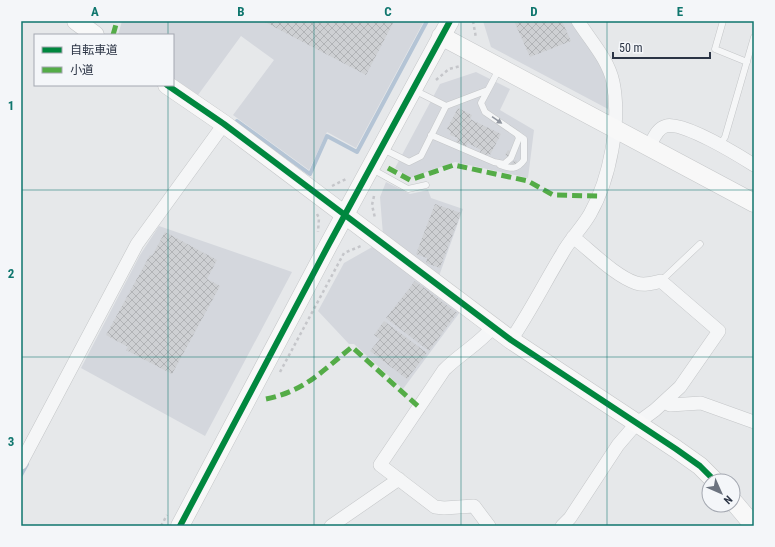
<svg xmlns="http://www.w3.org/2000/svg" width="775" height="547" viewBox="0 0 775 547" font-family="'Roboto Condensed','Noto Sans JP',sans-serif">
<defs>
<pattern id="building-cross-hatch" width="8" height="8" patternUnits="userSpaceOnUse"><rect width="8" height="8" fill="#ced0d3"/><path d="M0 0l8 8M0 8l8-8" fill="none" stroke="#b1b3b6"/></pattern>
</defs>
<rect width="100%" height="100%" fill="#e6e8ea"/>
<path fill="#d4d7dd" d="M122,21H424L356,148L327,132L309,170L233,115L274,60L241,36L198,95L173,78V35H118Z
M483,21H571L600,64L606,79L608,109L491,47Z
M476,72L510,89L500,110L534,130L528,178L455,162L410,178L395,168L440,84Z
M386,182L410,194L428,190L431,198L463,209L439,276L383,235L380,197Z
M159,226L292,272L205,436L81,368L140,255Z
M374,246L460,312L403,389L354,344H349L318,311L344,263Z"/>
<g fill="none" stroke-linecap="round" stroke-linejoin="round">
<path stroke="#b4c4d5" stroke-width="4" d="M237,121L310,174L327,136L357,152L427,21
M21,475L27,464"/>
</g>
<path fill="url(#building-cross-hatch)" d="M263,21H394L366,75Z
M514,21H562L571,41L530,57Z
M458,108L472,115L470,119L501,134L490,155L488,154L486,158L479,154L481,150L468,143L466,147L456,142L458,138L450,135L451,132L447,129Z
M508,150L512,152L509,157L505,155Z
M516,160L518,164L513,167L511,163Z
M435,204L461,213L440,268L426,263L427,258L416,254Z
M165,232L217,260L207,279L220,286L172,374L126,350L128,347L106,335L150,255L152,256Z
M415,281L457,313L429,351L386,318Z
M384,321L427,353L407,379L370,351L380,339L374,335Z"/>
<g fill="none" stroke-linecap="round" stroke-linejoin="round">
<defs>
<path id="lane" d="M723,21L715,49L747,62
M414,90L446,106L488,90L499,69
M431,135L494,162L504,164L511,158L519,138L517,134L485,112L481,103L488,90
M720,145L725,137L754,37
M383,149L409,162L421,156L446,106
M500,165C511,169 517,170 524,160V139L517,134
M372,169L408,189L426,185
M661,281L700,244"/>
<path id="street" d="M649,147C653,140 657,128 666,126C683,121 738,155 754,165
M511,340C530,312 545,282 562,254C570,239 582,228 590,214C610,179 621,121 613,82C608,59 590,40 578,21
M664,402L670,405L701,403L754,422
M21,463L137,244L224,124
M331,526L399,479
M489,526L474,506L444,508L435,507L380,465L444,370C460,354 479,344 493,327
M562,526L570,518L618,445L636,424L655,410L680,387L719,331L661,281C653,283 645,286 636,283C615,276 591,251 573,237"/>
<path id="secondary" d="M76,21L95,35
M441,36L754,203
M167,85L224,124L511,340L676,449L700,466L715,481
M733,501L754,526
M180,526L329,244L450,21"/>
</defs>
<use href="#lane" stroke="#c4c6c8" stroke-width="7"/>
<use href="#street" stroke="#c4c6c8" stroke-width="14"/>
<use href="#secondary" stroke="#c4c6c8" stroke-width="19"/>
<path stroke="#c5c6ca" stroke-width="2.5" stroke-dasharray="3 3" stroke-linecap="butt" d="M473,21L476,38
M436,80L449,69L461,66
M332,186L346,179
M374,196L372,205L375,218
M317,214L319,218L318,232
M280,372L344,253L361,246
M161,526L167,515"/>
<use href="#lane" stroke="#f5f6f7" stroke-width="6"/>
<use href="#street" stroke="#f5f6f7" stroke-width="13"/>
<use href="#secondary" stroke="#f8f8f8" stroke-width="18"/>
<path stroke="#54ac47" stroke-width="5" stroke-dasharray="10 5" stroke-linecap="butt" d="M113,35L117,21
M388,168L410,180L454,165L528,181L553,195L599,196
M266,399C305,391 322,371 352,347L420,408"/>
<defs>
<path id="cycleway" d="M167,85L224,124L511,340L676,449L700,466L715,481
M180,526L329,244L450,21"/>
</defs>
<use href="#cycleway" stroke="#f4f6f9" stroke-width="8"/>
<use href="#cycleway" stroke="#00873e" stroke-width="6"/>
</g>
<defs><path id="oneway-solid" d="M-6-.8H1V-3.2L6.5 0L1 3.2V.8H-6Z"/></defs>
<use fill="#90959e" href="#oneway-solid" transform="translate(497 120) rotate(34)"/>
<path fill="none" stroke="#0f766e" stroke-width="1" stroke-opacity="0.55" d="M168,21V35M314,21V526M461,21V526M607,21V526M168,85V526M21,190H754M21,357H754"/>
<rect width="775" height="547" fill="none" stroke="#f4f6f9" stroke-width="44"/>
<rect x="34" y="34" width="140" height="52" fill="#f4f6f9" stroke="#a4a8b1"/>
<rect x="42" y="47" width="20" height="6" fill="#00873e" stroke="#a4a8b1"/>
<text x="70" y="54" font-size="12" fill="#2b3445">自転車道</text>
<rect x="42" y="67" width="20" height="6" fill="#54ac47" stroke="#a4a8b1"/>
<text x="70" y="74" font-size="12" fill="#2b3445">小道</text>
<g transform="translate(721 493) rotate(135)"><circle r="19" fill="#f4f6f9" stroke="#a4a8b1"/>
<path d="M0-3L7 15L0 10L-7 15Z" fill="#6c737f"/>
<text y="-6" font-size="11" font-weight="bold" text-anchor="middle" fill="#2b3445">N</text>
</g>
<path d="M613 52v6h97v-6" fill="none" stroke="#2b3445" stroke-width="2"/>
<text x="619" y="52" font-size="12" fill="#2b3445" stroke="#f4f6f9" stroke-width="3" paint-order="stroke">50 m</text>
<rect x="22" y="22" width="731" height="503" fill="none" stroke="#0f766e" stroke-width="1.5"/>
<g font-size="13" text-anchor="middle" font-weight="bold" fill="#0f766e">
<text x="95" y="16">A</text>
<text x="241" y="16">B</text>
<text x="388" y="16">C</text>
<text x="534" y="16">D</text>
<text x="680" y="16">E</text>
<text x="11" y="110">1</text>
<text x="11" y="278">2</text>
<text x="11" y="446">3</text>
</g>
</svg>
